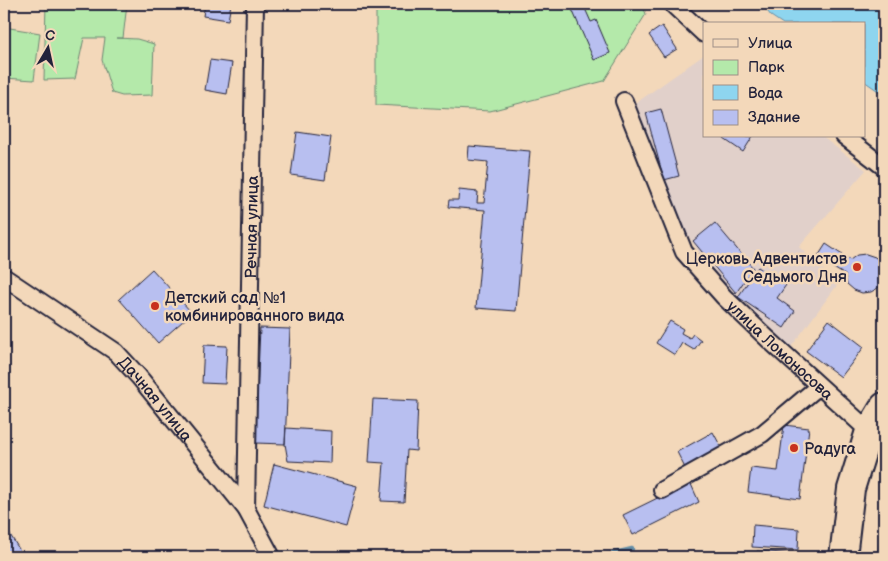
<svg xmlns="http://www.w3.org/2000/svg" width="888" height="561" viewBox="0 0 888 561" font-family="'Balsamiq Sans',sans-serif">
<rect width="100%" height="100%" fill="#f3d8ba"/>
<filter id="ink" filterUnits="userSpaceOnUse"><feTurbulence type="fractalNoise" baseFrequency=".02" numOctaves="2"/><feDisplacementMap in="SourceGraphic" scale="10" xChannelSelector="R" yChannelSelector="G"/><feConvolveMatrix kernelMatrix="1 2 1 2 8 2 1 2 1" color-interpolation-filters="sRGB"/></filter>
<g filter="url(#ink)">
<path fill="#e1d0ca" d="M704,55V136H821L866,170L799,247L838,284L791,347L709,269L686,232L663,177L636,103Z"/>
<path fill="#b4e9aa" stroke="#6b8672" d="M46,4H127L123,38H116L137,39L154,44L152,95L122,96L112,93L102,60L105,38H84L75,79L44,80Z
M376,4H642L646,14L604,81L490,111L376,105Z
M4,27L40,33L34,80L4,78Z"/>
<path fill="#8ed5ef" stroke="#638da7" d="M762,4H884V95L864,81V24H783L771,16Z"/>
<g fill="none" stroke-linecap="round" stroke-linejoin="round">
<path stroke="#638da7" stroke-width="4.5" d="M598,557L632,549"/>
</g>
<path fill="#b8bff0" stroke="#22223b" d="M205,4H231L228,20L203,16Z
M579,4H583L591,22L596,20L610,53L594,60L571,7Z
M662,26L677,49L664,57L649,35Z
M210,60L232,63L227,94L205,90Z
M661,109L679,176L664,180L646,113Z
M297,132L331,137L325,180L291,175Z
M726,136H753L743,152L724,139Z
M469,146L530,151L516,311L476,308L485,210L448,207L449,200H458L459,190L478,192L477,203H484L488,162L468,160Z
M715,223L753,268L736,293L693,241Z
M826,244L850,260L857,255L866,254L875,257L881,263L884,272L883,280L878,288L871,292L862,293L854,290L847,284L845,275L817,258Z
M758,267L786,285L777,298L795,311L784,328L738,297Z
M152,269L192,313L158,343L119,299Z
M829,320L864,347L841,377L806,351Z
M670,321L683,329L681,333L690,338L693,334L701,340L694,350L682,343L675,355L656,343Z
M260,328L290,329L285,444L255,443Z
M204,345L227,346L225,384L202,383Z
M373,399L418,401L416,451L407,450L404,502L381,501L384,463L369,462Z
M784,425L809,428L800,499L748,492L751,468L778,471Z
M286,428L331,431L330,463L288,461L285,444Z
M713,432L721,447L685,468L677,452Z
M274,464L357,486L346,527L264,505Z
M690,482L699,502L633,535L623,515Z
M884,498V557H878Z
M4,525L24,557H4Z
M753,525L799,529L798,550L752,547Z
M757,551L794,554V557H757Z"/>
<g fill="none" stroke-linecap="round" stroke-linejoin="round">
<defs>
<g id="minor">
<path d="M672,4L704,34"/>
<path id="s1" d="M624,101L684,252L724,297L768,339L869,431"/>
<path d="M844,136L884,167"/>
<path id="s2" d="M4,277L116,352L139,377L246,509L272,557"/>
<path d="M662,490L762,434L819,386"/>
<path id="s3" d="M246,509L255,4"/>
</g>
<path id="primary" d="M843,557L851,489L869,431L884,406"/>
</defs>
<use href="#minor" stroke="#22223b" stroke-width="20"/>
<use href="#primary" stroke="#22223b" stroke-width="30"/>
<use href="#minor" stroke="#f3d8ba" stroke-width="16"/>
<use href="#primary" stroke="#f3d8ba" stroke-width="26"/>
</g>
</g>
<g fill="#c8321e" stroke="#f3d8ba" stroke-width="2">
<circle cx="857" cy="267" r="5"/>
<circle cx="155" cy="306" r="5"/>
<circle cx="794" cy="448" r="5"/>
</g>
<g text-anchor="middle" stroke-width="5" stroke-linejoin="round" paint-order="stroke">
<g font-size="16" fill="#22223b" stroke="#f3d8ba">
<text dy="6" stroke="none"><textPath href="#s3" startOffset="282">Речная улица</textPath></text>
<text dy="6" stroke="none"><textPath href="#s1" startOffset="300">улица Ломоносова</textPath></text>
<text dy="6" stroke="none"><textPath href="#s2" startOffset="196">Дачная улица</textPath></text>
</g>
<g font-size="16" fill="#22223b" stroke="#f3d8ba" text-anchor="start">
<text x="847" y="264" text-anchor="end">Церковь Адвентистов<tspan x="847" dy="18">Седьмого Дня</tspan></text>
<text x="165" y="303">Детский сад №1<tspan x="165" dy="18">комбинированного вида</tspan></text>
<text x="804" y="454">Радуга</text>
</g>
</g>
<rect width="888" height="561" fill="none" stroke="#f3d8ba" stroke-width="20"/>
<rect x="10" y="10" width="868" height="541" fill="none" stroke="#22223b" stroke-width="2" filter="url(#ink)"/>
<rect x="703" y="22" width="162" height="115" fill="#f3d8ba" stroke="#9f8f87"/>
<rect x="713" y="39" width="25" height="8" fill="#f3d8ba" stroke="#9f8f87"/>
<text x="748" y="48" font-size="15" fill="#22223b">Улица</text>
<rect x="713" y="60" width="25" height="15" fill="#b4e9aa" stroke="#9f8f87"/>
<text x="748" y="72" font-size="15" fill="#22223b">Парк</text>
<rect x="713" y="85" width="25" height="15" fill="#8ed5ef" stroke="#9f8f87"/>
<text x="748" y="98" font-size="15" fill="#22223b">Вода</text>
<rect x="713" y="110" width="25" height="15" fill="#b8bff0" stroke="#9f8f87"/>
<text x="748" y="122" font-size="15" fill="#22223b">Здание</text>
<g transform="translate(48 48) rotate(9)" stroke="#f3d8ba" stroke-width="4" paint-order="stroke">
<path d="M0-4L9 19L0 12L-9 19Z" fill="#22223b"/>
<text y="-8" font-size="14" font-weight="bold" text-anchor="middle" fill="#22223b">С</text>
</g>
</svg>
